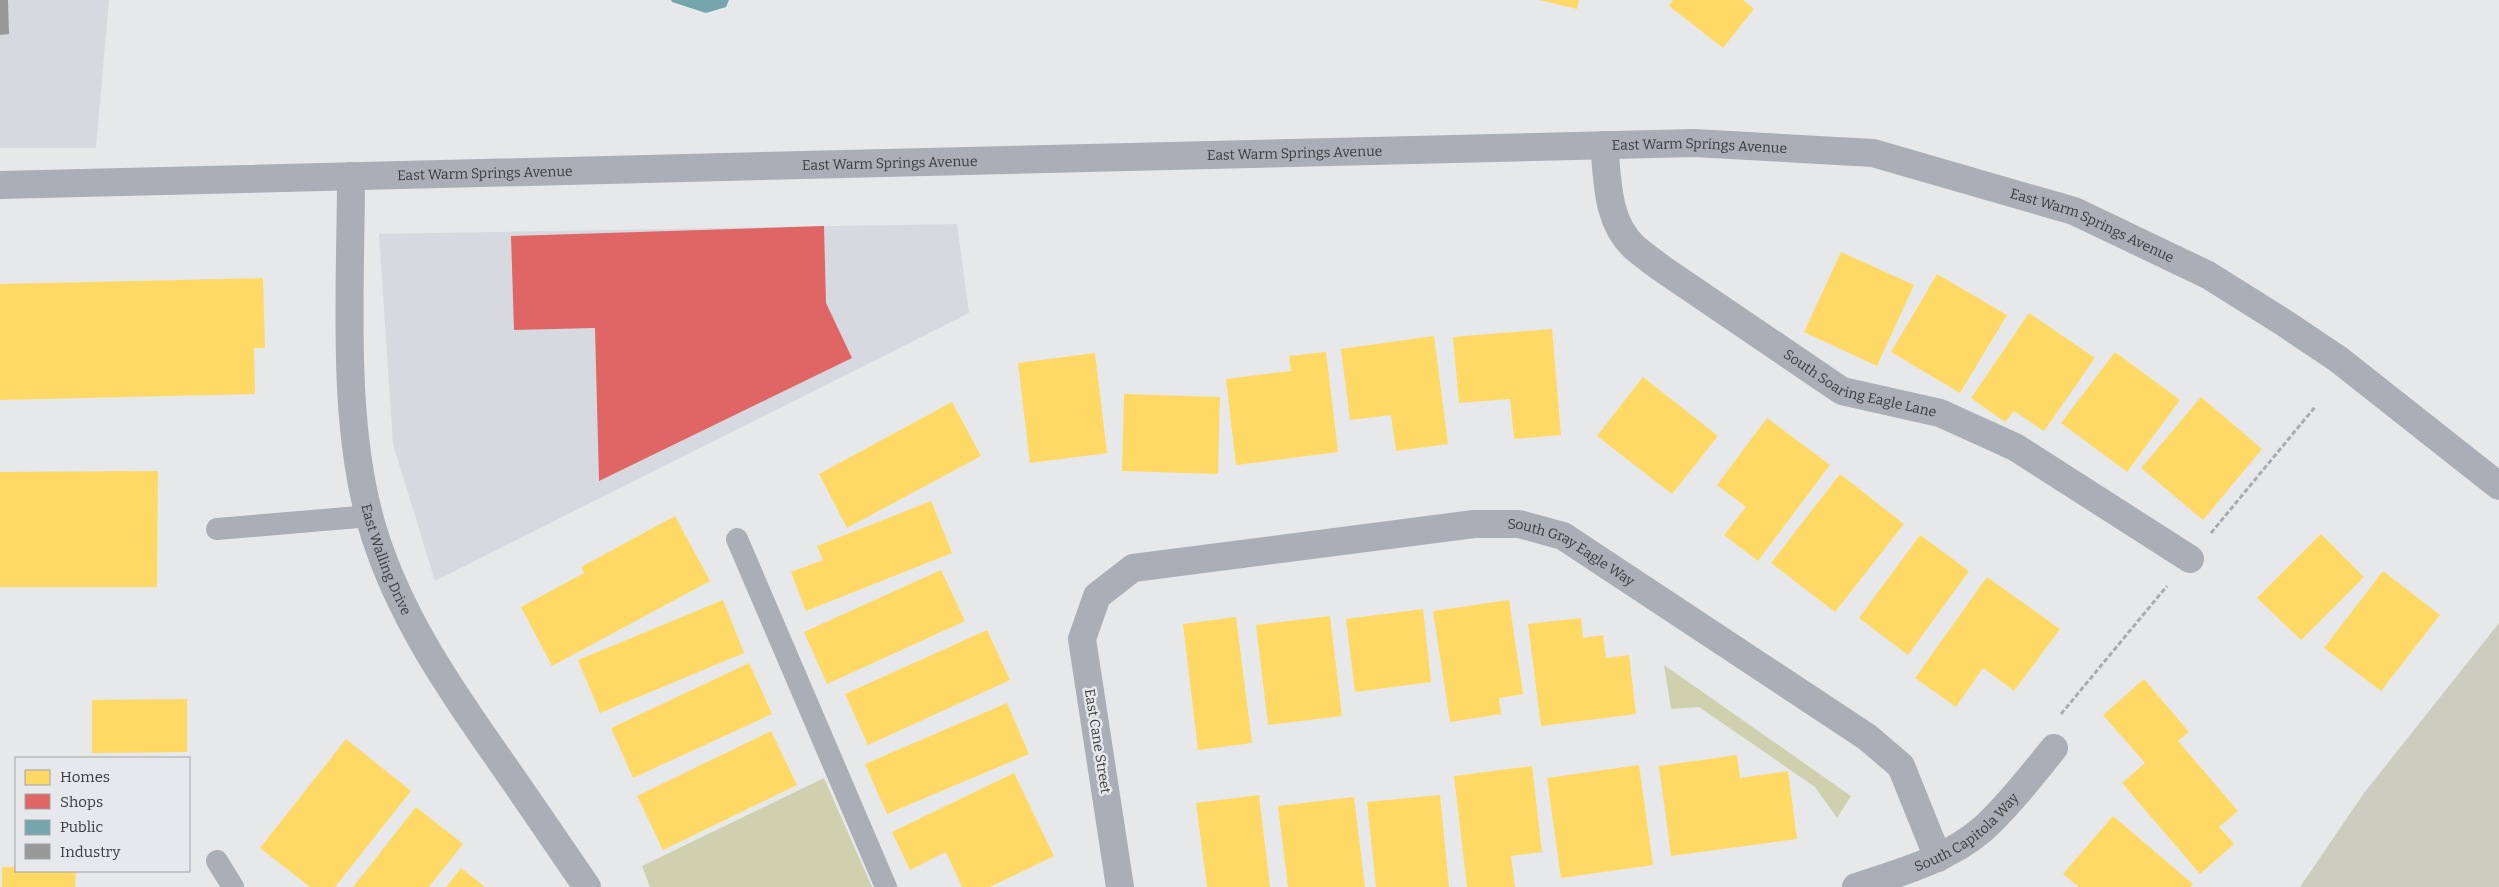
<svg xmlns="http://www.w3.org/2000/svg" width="2499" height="887" viewBox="0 0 2499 887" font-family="Bitter,serif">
<rect width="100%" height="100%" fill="#e7e8ea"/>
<path fill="#d6dae0" d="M0,0H109L96,148H0Z
M957,224L969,313L435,581L393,444L379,234Z"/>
<path fill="#cdcdbf" d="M2499,623V887H2300L2364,793Z"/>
<path fill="#cfd0ae" d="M1664,665L1851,796L1837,818L1815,787L1699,707L1671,709Z
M824,778L872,887H650L642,866Z"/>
<path fill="#ffd966" d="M1539,0H1579L1577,9Z
M1673,0H1743L1754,9L1723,48L1669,6Z
M1841,252L1914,285L1877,366L1804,332Z
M1937,274L2007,315L1960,393L1891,352Z
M263,278L265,348H254L255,394L0,400V284Z
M2029,313L2095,358L2044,431L2014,411L2005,422L1971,398Z
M1552,329L1561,435L1514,439L1510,399L1459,403L1453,337Z
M1434,336L1448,444L1396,451L1391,415L1350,420L1341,349Z
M1326,352L1338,452L1236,465L1226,379L1291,371L1289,356Z
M2115,352L2180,400L2127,472L2061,423Z
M1095,353L1107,453L1030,463L1018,363Z
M1643,377L1718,436L1672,494L1597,436Z
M1124,394L1220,397L1218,474L1122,471Z
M2201,397L2262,449L2203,520L2141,468Z
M952,402L981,456L847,528L819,474Z
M1767,418L1830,465L1758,561L1724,535L1746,507L1717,485Z
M158,471L157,587H0V472Z
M1840,474L1904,524L1835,612L1771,563Z
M931,501L952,553L806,611L791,572L823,560L817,546Z
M675,516L710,581L552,666L521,607L584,573L581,567Z
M2321,534L2364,577L2301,640L2257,598Z
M1920,535L1969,571L1908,655L1859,618Z
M941,570L965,621L827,684L804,632Z
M2383,571L2440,615L2381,691L2324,648Z
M1987,577L2060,629L2014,691L1983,668L1956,707L1915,678Z
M723,600L744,653L600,713L578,660Z
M1509,600L1523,694L1499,698L1501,714L1450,722L1433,611Z
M1423,609L1431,682L1355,692L1346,619Z
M1330,616L1342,716L1268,725L1256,625Z
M1236,617L1252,743L1198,750L1183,624Z
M1581,618L1583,638L1603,635L1606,658L1629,655L1636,714L1541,726L1528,624Z
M987,630L1010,680L868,745L845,694Z
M749,663L772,714L633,778L611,728Z
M2144,679L2189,732L2178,741L2238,811L2219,827L2234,844L2200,874L2122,783L2145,763L2103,715Z
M187,699V752L92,753V700Z
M1007,703L1029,754L887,814L865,764Z
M771,731L797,785L663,850L637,796Z
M346,739L411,791L335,887H310L260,848Z
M1737,755L1740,778L1788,771L1797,839L1671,856L1659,766Z
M1639,765L1653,865L1561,878L1547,778Z
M1532,766L1542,852L1511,856L1515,887H1467L1454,776Z
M1014,773L1054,856L990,887H962L946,852L910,870L892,832Z
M1259,795L1270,887H1207L1196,803Z
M1440,795L1449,887H1376L1367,802Z
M1354,797L1365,887H1288L1278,806Z
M416,807L463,844L429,887H353Z
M2113,816L2193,884L2190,887H2079L2063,874Z
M2,867H16V871H76L75,887H2Z
M461,868L485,887H446Z"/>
<path fill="#e06666" d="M824,226L826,303L852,358L599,481L595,328L514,330L511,236Z"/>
<path fill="#76a5af" d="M671,0H729L726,7L706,13L672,2Z"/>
<path fill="#999" d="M0,0H8L9,34L0,35Z"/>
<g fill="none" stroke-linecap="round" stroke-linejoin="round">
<path stroke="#a8acb1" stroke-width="3" stroke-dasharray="5 2.5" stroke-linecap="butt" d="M2211,533L2315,407
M2061,714L2167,586"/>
<path stroke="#a9aeb7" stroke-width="22" d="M217,529L370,516
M737,539L886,887
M217,861L233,887"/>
<g stroke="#a9aeb7" stroke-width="28">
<path id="s1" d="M1604,145C1608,180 1606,221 1634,247C1642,254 1652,261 1661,268L1842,391L1940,413L2015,447L2190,559"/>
<path id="s2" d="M351,176C351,290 340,428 375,536C400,614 444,680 490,746C523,793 555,840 587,887"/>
<path id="s3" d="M1120,887L1082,639L1097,596L1133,568L1474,524H1519L1563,536L1867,737L1901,766L1938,858"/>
<path id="s4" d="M1856,887C1900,873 1949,859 1984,828C2010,804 2032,775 2054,748"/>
</g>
<path stroke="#a9aeb7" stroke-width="28" id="s5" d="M0,185L1694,143L1873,153L2074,211L2208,275L2286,324L2338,359L2499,486"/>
</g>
<g text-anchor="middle" stroke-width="5" stroke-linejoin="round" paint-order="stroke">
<g font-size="14" fill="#3a3b3d" stroke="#e6e8eb">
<text dy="5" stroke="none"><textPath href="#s5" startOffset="1700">East Warm Springs Avenue</textPath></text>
<text dy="5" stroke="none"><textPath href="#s5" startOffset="1295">East Warm Springs Avenue</textPath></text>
<text dy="5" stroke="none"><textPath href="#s5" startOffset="890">East Warm Springs Avenue</textPath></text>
<text dy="5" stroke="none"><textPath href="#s5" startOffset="485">East Warm Springs Avenue</textPath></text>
<text dy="5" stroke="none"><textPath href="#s5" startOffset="2105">East Warm Springs Avenue</textPath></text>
<text dy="5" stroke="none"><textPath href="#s1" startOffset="376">South Soaring Eagle Lane</textPath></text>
<text dy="5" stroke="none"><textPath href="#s3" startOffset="790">South Gray Eagle Way</textPath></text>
<text dy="5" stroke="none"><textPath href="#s2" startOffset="388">East Walling Drive</textPath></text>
<text transform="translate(1098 741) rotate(81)" y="5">East Cane Street</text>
<text dy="5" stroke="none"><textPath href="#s4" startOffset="125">South Capitola Way</textPath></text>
</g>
</g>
<rect x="15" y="757" width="175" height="115" fill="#e6e8eb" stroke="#a1a3a5"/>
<rect x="25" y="770" width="25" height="15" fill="#ffd966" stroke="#a1a3a5"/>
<text x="60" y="782" font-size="15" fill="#3a3b3d">Homes</text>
<rect x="25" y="794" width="25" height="15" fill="#e06666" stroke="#a1a3a5"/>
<text x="60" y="807" font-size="15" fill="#3a3b3d">Shops</text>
<rect x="25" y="820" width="25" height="15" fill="#76a5af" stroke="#a1a3a5"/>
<text x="60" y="832" font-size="15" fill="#3a3b3d">Public</text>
<rect x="25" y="844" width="25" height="15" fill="#999999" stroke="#a1a3a5"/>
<text x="60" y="857" font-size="15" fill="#3a3b3d">Industry</text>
</svg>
